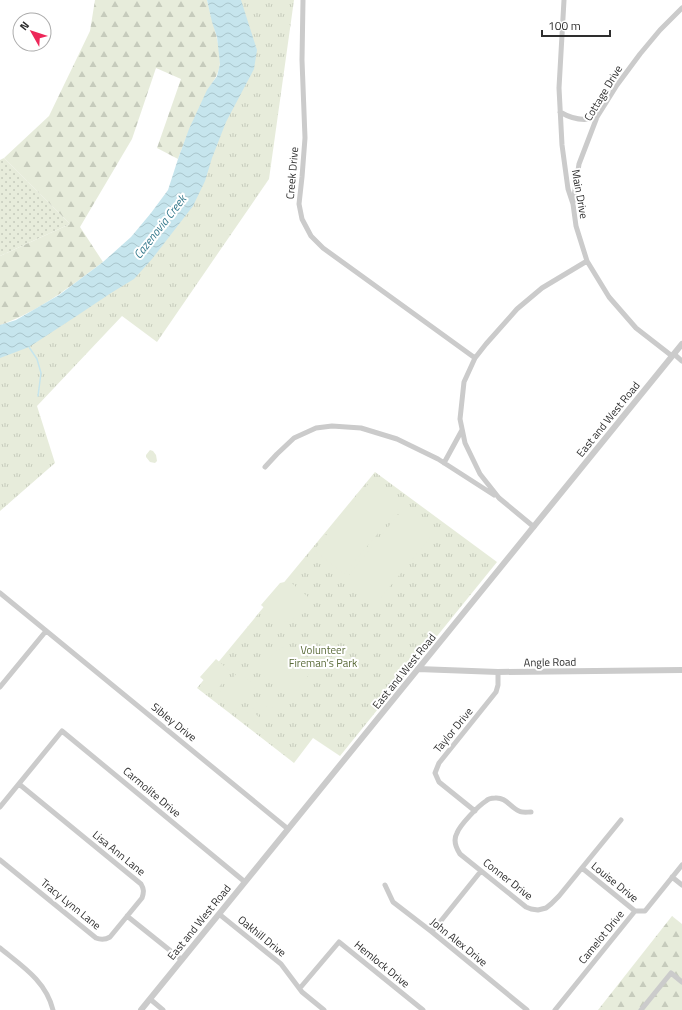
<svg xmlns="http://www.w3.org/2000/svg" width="682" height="1010" viewBox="0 0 682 1010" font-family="'Titillium Web',sans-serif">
<defs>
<pattern id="grass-dots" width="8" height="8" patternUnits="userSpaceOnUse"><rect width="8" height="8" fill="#e7ecdb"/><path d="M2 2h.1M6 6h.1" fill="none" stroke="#c6cbbc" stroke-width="1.8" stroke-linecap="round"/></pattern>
<pattern id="forest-firs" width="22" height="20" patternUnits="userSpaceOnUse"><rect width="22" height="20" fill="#e7ecdb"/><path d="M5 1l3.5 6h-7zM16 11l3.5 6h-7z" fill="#c6cbbc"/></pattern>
<pattern id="park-tufts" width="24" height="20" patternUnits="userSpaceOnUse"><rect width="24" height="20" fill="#e7ecdb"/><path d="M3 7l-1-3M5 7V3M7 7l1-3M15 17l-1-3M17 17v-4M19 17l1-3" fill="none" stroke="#c6cbbc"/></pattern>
<pattern id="water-waves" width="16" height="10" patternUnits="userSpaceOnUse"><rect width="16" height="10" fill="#c6e5ed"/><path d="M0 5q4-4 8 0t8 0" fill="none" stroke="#aac5cc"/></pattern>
</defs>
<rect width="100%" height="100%" fill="#fff"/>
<path fill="url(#grass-dots)" d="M4,158L70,224L0,256V160Z"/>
<path fill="url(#forest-firs)" d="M95,0H207C212,21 220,42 220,63C219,76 211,83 206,94C195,115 186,137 178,159L157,148L181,79L156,68L132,139L80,227L103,262C71,286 38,312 0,325V256L70,224L4,158L49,116L90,31Z
M672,916L682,924V1010H598Z"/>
<path fill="url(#park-tufts)" d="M224,0H294L269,179L157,342L122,316L37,406L55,463L0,511V346L132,263L240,64Z
M150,450L153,451L156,455L157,461L155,463L150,462L146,457V455Z
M375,472L497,562L340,756L313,738L294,763L197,688Z"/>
<path fill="#e7ecdb" d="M370,482L400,507L344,574L314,550Z
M403,509L433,534L378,601L348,576Z
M289,581L314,602L301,615L288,622L277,619L261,605L280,583Z
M287,646L295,648L316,665L296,692L287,694L258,672C266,661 273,650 287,646Z
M216,659L231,672L216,691L200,677Z
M238,672L257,686L235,710L218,695Z
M263,694L275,704L270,710L258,700Z
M256,702L269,712L264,718L251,707Z
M250,709L262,720L257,725L245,715Z"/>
<path fill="url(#water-waves)" d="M207,0H241L257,50L254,69L226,122L212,158L205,181L193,206L152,259L134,279L111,293L75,317L29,347L0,358V325L16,320L59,295L103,262L131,237L151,213L168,190L178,159L189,129L207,90L217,76L220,64L217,37L212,22Z"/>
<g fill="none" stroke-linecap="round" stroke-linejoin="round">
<path stroke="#c6e5ed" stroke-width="1.5" d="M29,347L37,359L41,373L38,396"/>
<path stroke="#cbcbcb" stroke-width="5" d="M303,0L302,60L305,138L302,177L299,204L302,219L311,236L323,248L475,358
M564,0L559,88L562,145L568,189L573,204L576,226L587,261L609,297L636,328L672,356
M560,112C572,119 584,122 597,117
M573,203L579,164L597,117L617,85L640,54L660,30L682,8
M674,354L682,361
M444,463L462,430
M265,467L277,454L294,438L316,428L332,426L361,428L397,439L438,459L494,495
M534,527L499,498L480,474L465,443L460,419L464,382L475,358L486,344L517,309L542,288L587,261
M0,593L288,829
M0,687L46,631
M0,807L62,731L245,882
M475,811L439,782L435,773L439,763L496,692L498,685V672
M531,812C527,812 522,813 519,811C510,807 506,797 495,798C492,798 488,799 486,801C478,806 460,825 457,833C453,840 456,848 460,854L526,907L531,909L538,910L546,908L551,904L559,896L621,820
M0,860L96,938C101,940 105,940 110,937L142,898C144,892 144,889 141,884L19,784
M582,868L635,911
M672,877L682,885
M385,885L393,902L432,932L527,1010
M219,914L281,964L302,992L324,1010
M127,916L182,960
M432,932L481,871
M0,948C22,966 46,981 53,1010
M300,988L339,942L423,1010
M150,999L163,1010
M555,1010L635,911H645L682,865
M641,1010L671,973L682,982"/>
<path stroke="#cbcbcb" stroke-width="6" d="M418,669L498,672L682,670
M141,1010L682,344"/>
</g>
<g text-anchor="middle" stroke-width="4" stroke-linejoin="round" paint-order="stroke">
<g font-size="11" fill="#2e2e2e" stroke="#fff">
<text transform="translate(603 93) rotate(-59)" y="4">Cottage Drive</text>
<text transform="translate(292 173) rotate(-85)" y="4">Creek Drive</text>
<text transform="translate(580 194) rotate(80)" y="4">Main Drive</text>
<text transform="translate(608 419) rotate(-51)" y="4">East and West Road</text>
<text transform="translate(550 662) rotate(-1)" y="4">Angle Road</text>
<text transform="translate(404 671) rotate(-51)" y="4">East and West Road</text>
<text transform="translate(174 722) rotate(39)" y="4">Sibley Drive</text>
<text transform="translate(453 730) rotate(-51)" y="4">Taylor Drive</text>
<text transform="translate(152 792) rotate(40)" y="4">Carmolite Drive</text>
<text transform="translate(119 853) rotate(39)" y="4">Lisa Ann Lane</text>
<text transform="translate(508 879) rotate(38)" y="4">Conner Drive</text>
<text transform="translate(615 882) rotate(39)" y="4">Louise Drive</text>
<text transform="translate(71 904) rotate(39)" y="4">Tracy Lynn Lane</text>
<text transform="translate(199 922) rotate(-51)" y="4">East and West Road</text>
<text transform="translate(262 936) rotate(39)" y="4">Oakhill Drive</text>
<text transform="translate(601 937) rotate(-51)" y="4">Camelot Drive</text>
<text transform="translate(459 942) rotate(39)" y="4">John Alex Drive</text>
<text transform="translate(382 964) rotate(39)" y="4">Hemlock Drive</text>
</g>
<g font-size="11" fill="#5a6b39" stroke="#fff">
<text x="323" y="654">Volunteer<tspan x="323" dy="13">Fireman's Park</tspan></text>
</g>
<g font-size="12" font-style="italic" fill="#367a8d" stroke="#fff">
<text transform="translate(160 227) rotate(-52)" y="4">Cazenovia Creek</text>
</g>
</g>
<g transform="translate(32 32) rotate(309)"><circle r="19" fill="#ffffff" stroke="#ababab"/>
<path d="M0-3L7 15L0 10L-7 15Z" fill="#ed2759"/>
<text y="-6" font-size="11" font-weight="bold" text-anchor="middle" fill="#2e2e2e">N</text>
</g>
<path d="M542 30v6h68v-6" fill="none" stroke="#2e2e2e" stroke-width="2"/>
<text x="548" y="30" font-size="12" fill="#2e2e2e" stroke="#ffffff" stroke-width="3" paint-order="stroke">100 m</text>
</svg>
